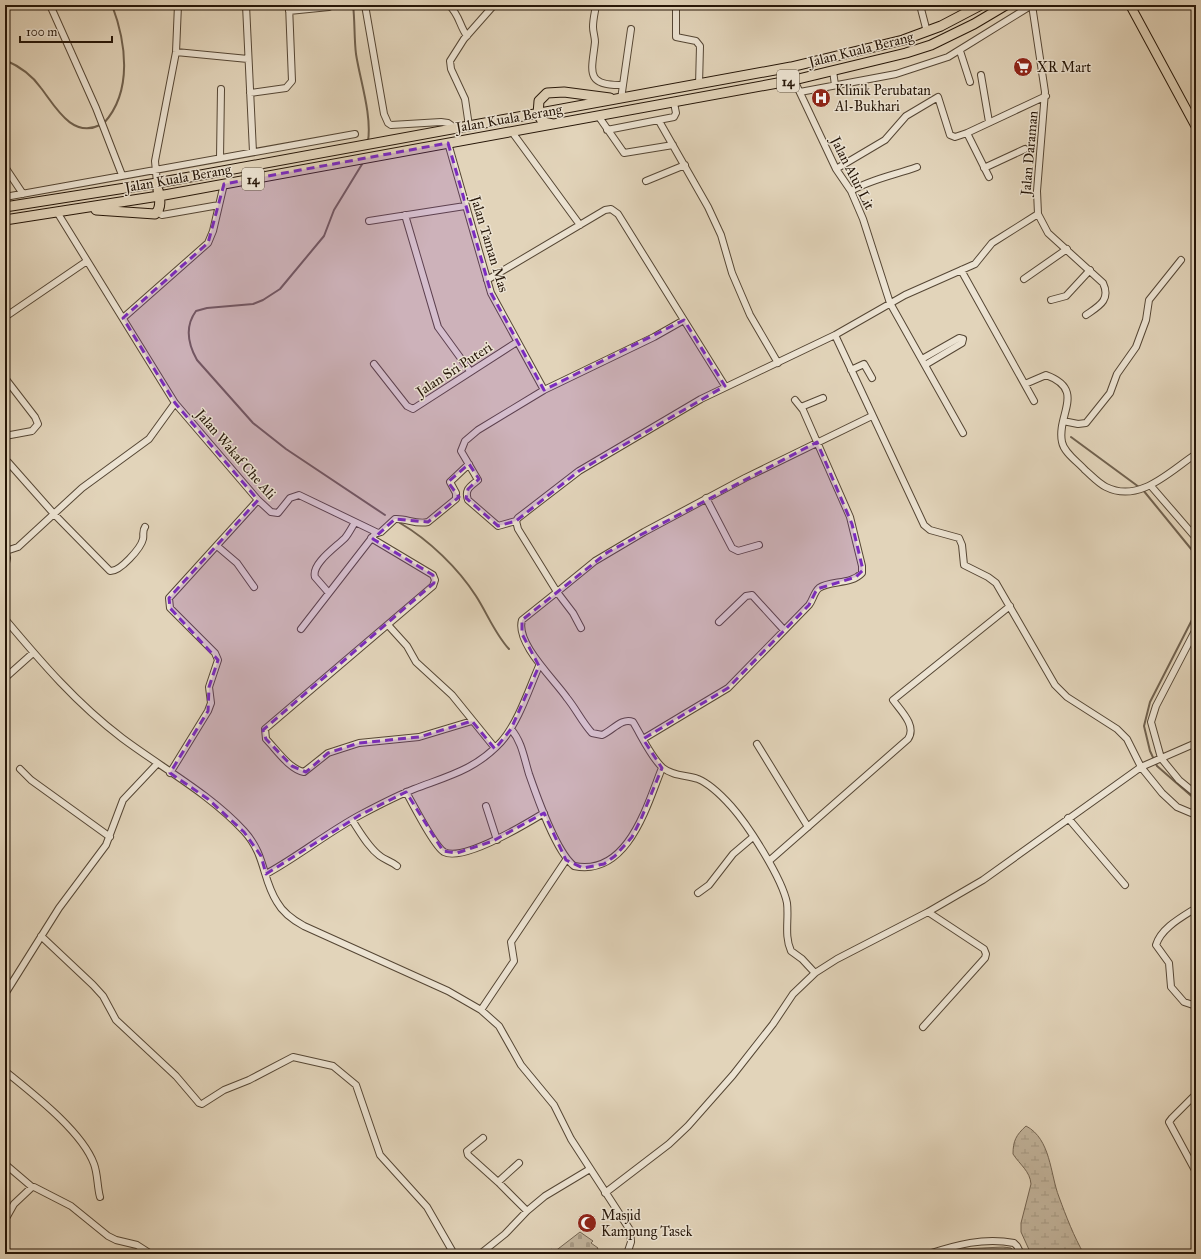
<svg xmlns="http://www.w3.org/2000/svg" width="1201" height="1259" viewBox="0 0 1201 1259" font-family="'IM FELL Great Primer',serif">
<defs>
<pattern id="wetland-marsh" width="20" height="14" patternUnits="userSpaceOnUse"><rect width="20" height="14" fill="#c2b49c"/><path d="M1 5h8M5 5V1M11 12h8M15 12V8" fill="none" stroke="#a79a85"/></pattern>
<pattern id="cemetery-stones" width="16" height="16" patternUnits="userSpaceOnUse"><rect width="16" height="16" fill="#c2b49c"/><path d="M2 7V4a2 2 0 0 1 4 0v3zM10 15v-3a2 2 0 0 1 4 0v3z" fill="#a79a85"/></pattern>
</defs>
<rect width="100%" height="100%" fill="#e2d4ba"/>
<filter id="stains"><feTurbulence type="fractalNoise" baseFrequency=".005" numOctaves="4"/><feColorMatrix values="0 0 0 0 .2 0 0 0 0 .09 0 0 0 0 .02 0 0 0 .5 -.17"/></filter>
<radialGradient id="worn" r=".72"><stop offset=".6" stop-color="#630" stop-opacity="0"/><stop offset="1" stop-color="#630" stop-opacity=".3"/></radialGradient>
<path fill="url(#wetland-marsh)" stroke="#746552" d="M1026,1126C1051,1139 1050,1174 1059,1197C1066,1216 1074,1237 1084,1254H1031L1021,1232V1223L1031,1184C1030,1171 1020,1165 1013,1154C1013,1141 1016,1135 1026,1126Z
M1003,1247L1011,1248L1016,1254H942L962,1249Z"/>
<path fill="url(#cemetery-stones)" stroke="#746552" d="M580,1232L593,1241L591,1243L598,1248L594,1254H545L552,1249L554,1252Z"/>
<g fill="none" stroke-linecap="round" stroke-linejoin="round">
<path stroke="#70614e" stroke-width="2" d="M353,5C355,21 354,38 356,54C360,80 372,115 368,141
M5,60C19,66 32,75 41,88C55,106 72,139 100,125
M104,123C133,91 126,42 112,5
M364,161L334,210L324,236L280,289L263,300L253,304L207,308L196,311C185,326 188,344 197,360L253,423L286,449L385,515
M1071,437L1139,487
M1143,490L1196,555
M400,523C429,540 458,568 476,596C487,613 495,634 509,649
M1196,612L1150,702L1144,726L1150,751L1157,766L1196,800"/>
<defs>
<path id="minor" d="M50,5L96,108L122,175
M246,5L253,152
M365,5L384,114L388,123L391,125L441,122L448,123L455,128
M449,5C460,16 459,25 467,36
M596,5C595,12 593,19 593,27C593,32 595,37 595,42C592,70 584,86 622,85
M676,5V37L696,41L700,46L699,85
M920,5L927,32
M1032,5L1045,92L1037,191L1038,214L1048,233L1103,283C1111,300 1099,306 1086,315
M289,11L329,7
M960,51L970,82
M176,52L248,59
M833,71L835,85
M981,75L989,122
M794,80L836,169L851,191L863,219L890,303L963,433
M800,92L896,74L948,57L1032,5
M250,93L286,88L292,81L289,5
M621,99L631,29
M599,117L624,153L673,145
M659,121L708,207L721,235L732,273L750,315L778,363
M469,126L465,99L451,69L450,61L464,39L494,5
M607,130L674,117L676,113L674,103
M512,132L580,225
M967,133L989,177
M448,143L491,293L544,390
M220,158L221,89
M5,167L23,194
M984,168L1025,149
M836,169L885,140L906,116L938,97L950,135L955,137L967,133L1046,96
M646,181L685,165
M157,183L155,161L176,52L178,5
M851,191C871,179 895,175 917,167
M5,197L355,134
M57,212L175,403L258,500L271,512L278,513L290,498L299,495L378,533L381,532L395,519C406,518 416,525 428,522L456,499V493L450,482L469,464
M158,212L162,215L219,205
M405,215L438,327L470,371
M369,221L465,206
M961,270L1034,401
M1024,279L1067,249
M487,280L605,210L611,209L618,214L725,386
M1051,300L1066,296L1090,270
M5,317L87,261
M123,318L208,243L213,231L224,184
M835,335L924,525L930,530L959,538L962,545L964,565L988,577L996,583L1055,685L1067,697L1117,729L1127,739L1141,767L1162,793L1177,807L1196,815
M922,359L959,338L963,339L962,343L925,365
M374,364L407,406L413,409L517,342
M851,370L864,364L872,378
M5,378L35,417L38,424L32,431L5,436
M1025,384L1046,375C1087,390 1056,415 1062,442C1064,453 1078,462 1085,470C1092,476 1098,483 1106,487C1140,504 1171,470 1196,454
M801,407L823,398
M1063,421L1078,424L1086,423L1110,393L1117,374L1136,347L1146,320L1149,300L1181,260
M8,462L54,514L110,571C120,572 141,548 143,539C144,535 142,531 145,527
M1151,486L1196,538
M706,498L732,548L738,551L759,545
M516,521L498,526L468,500C464,489 471,486 478,480L461,451L465,441L478,430L544,390L654,337L684,320
M371,538L433,575L435,580L433,586L265,729L266,739C276,749 289,769 304,772L328,753L359,743L419,737L472,721
M217,546L237,563L254,587
M5,548L7,558L5,568
M6,551L18,547L82,488L149,439L175,403
M328,592L315,577C311,564 336,547 345,538C349,533 352,527 355,522
M5,619C42,663 76,703 122,738C162,768 210,794 244,831C266,855 262,879 277,902C283,913 293,920 304,926L448,991L481,1010L499,1026L521,1065L554,1105L571,1139L630,1230L631,1242L627,1254
M719,622L746,596L752,595L784,630
M388,625L407,646L416,662L452,695L495,748
M581,628L573,613L557,592L595,561L644,532L745,478L872,416
M301,629L374,535
M1196,629L1156,706L1151,722L1161,758L1179,780L1196,794
M5,678L33,653
M511,729C522,742 524,758 529,774C537,797 556,852 574,866C628,877 647,805 662,768
M643,739L728,688L809,605C813,600 814,592 819,588C830,580 851,585 862,573V566L850,517L803,410L795,400
M757,744L808,827
M20,769L31,780L110,837
M170,773L208,711L211,703L209,687L218,660L215,653L170,608L169,598L258,500
M406,792C413,804 434,846 444,852C463,862 526,824 544,813
M486,806L497,840
M1068,818L1125,885
M352,820C360,832 368,847 380,856C385,860 391,861 397,866
M769,861L908,739C917,726 901,711 893,700L1010,606
M266,874C299,856 328,832 362,814C379,805 396,796 414,789C448,776 475,770 501,742C518,723 529,689 539,666
M698,893L709,885L733,854L753,837
M1196,908C1182,917 1161,928 1156,945L1169,963L1171,987L1184,1002L1196,1006
M41,936L93,985L103,996L116,1020L176,1076L199,1103L202,1104L224,1090L249,1080L293,1057L333,1066L356,1085L380,1155L427,1207L454,1254
M815,973L802,959L791,951C784,936 789,919 787,903C782,878 748,825 731,806C722,796 710,784 698,779C686,775 673,776 663,768C652,759 641,735 633,722C622,717 612,731 602,735L592,733C582,722 576,709 567,698C555,680 515,643 522,620L557,592L518,529L516,521L518,518L579,471L701,399L835,335L905,295L975,264L992,243L1038,214
M5,994L59,908L106,845L123,800L157,764
M481,1010L514,961L511,942L566,860
M923,1027L985,958L986,954L984,949L928,912
M5,1071C32,1093 82,1131 94,1164C98,1175 97,1186 100,1197
M1196,1094L1172,1118L1169,1122L1196,1172
M483,1138L467,1151L468,1155L498,1182L527,1211
M5,1164L32,1187
M498,1182L519,1163
M605,1193L669,1144L688,1126L733,1075L773,1024L793,994L815,973L837,959L928,912L983,880L1141,767L1196,743
M5,1220L14,1204L32,1187H34L71,1206L108,1236L116,1240L137,1245L151,1254
M480,1254L505,1234L527,1211L545,1196L590,1169
M928,1254C956,1245 984,1237 1014,1243L1017,1246L1021,1254"/>
<path id="major" d="M1130,5L1196,127"/>
<path id="highway" d="M553,124L543,122L538,114L539,101L547,93L564,92L610,98
M5,207L157,183L791,67L903,40L941,26L981,5
M96,210L155,214C162,208 160,198 158,190
M5,220L159,196L794,80L906,53L931,45L974,24L1006,5"/>
</defs>
<use href="#minor" stroke="#554634" stroke-width="8"/>
<use href="#major" stroke="#261608" stroke-width="10"/>
<use href="#highway" stroke="#261608" stroke-width="11"/>
<use href="#minor" stroke="#ece3d2" stroke-width="6"/>
<use href="#major" stroke="#e2d4ba" stroke-width="8"/>
<use href="#highway" stroke="#e2d4ba" stroke-width="9"/>
</g>
<path fill="#7b2cbf" fill-opacity="0.2" stroke="#7b2cbf" stroke-width="3" stroke-dasharray="8 5" stroke-linejoin="round" d="M448,143L491,293L544,390L684,320L725,386L579,471L516,521L498,526L466,498L468,489L479,479L469,464L448,482L459,497L428,522L395,519L373,539L433,575L434,583L263,730L266,739L292,766L306,772L328,753L359,743L419,737L472,721L495,749L511,729L539,666L522,634V620L608,552L817,442L852,524L863,570L856,577L817,589L809,605L728,688L643,739L662,768L641,819L632,837L615,856L604,864L583,868L566,860L544,813L493,841L457,853L443,851L406,792L360,815L266,874L261,856L244,832L208,799L170,773L208,711L209,687L218,660L170,608L169,598L258,500L175,403L123,318L208,243L224,184Z"/>
<defs>
<symbol id="supermarket-disc" viewBox="-11 -11 22 22"><circle r="9.5" fill="#8f2418" stroke="#ece3d2"/><path d="M-6-5.5h2.5l.6 2H6L4.5 2H-2.5L-4.4-4H-6ZM-1.5 3.2a1.3 1.3 0 1 0 .1 0ZM3 3.2a1.3 1.3 0 1 0 .1 0Z" fill="#fff"/></symbol>
<symbol id="hospital-disc" viewBox="-11 -11 22 22"><circle r="9.5" fill="#8f2418" stroke="#ece3d2"/><path d="M-5-5h3v3.5h4V-5h3V5h-3V1.5h-4V5h-3Z" fill="#fff"/></symbol>
<symbol id="mosque-disc" viewBox="-11 -11 22 22"><circle r="9.5" fill="#8f2418" stroke="#ece3d2"/><path d="M3.5-4.9A6 6 0 1 0 3.5 4.9A5 5 0 1 1 3.5-4.9Z" fill="#fff"/></symbol>
</defs>
<g fill-rule="evenodd">
<use href="#supermarket-disc" x="1012" y="56" width="22" height="22"/>
<use href="#hospital-disc" x="810" y="87" width="22" height="22"/>
<use href="#mosque-disc" x="576" y="1212" width="22" height="22"/>
</g>
<g text-anchor="middle" stroke-width="3" stroke-linejoin="round" paint-order="stroke">
<g fill="#ece3d2" stroke="#615445" stroke-width="1">
<rect x="777" y="70" width="22" height="22" rx="3"/>
<rect x="242" y="168" width="22" height="22" rx="3"/>
</g>
<g font-size="13" font-weight="bold" fill="#261608">
<text x="788" y="86">14</text>
<text x="253" y="184">14</text>
</g>
<g font-size="14" fill="#261608" stroke="#ece3d2">
<text transform="translate(861 49) rotate(-14)" y="5">Jalan Kuala Berang</text>
<text transform="translate(509 118) rotate(-10)" y="5">Jalan Kuala Berang</text>
<text transform="translate(1029 153) rotate(-85)" y="5">Jalan Daraman</text>
<text transform="translate(853 173) rotate(63)" y="5">Jalan Alur Lit</text>
<text transform="translate(178 178) rotate(-10)" y="5">Jalan Kuala Berang</text>
<text transform="translate(490 244) rotate(73)" y="5">Jalan Taman Mas</text>
<text transform="translate(454 369) rotate(-33)" y="5">Jalan Sri Puteri</text>
<text transform="translate(236 454) rotate(49)" y="5">Jalan Wakaf Che Ali</text>
</g>
<g font-size="14" fill="#261608" stroke="#ece3d2" text-anchor="start">
<text x="1037" y="72">XR Mart</text>
<text x="835" y="95">Klinik Perubatan<tspan x="835" dy="16">Al-Bukhari</tspan></text>
<text x="601" y="1220">Masjid<tspan x="601" dy="16">Kampung Tasek</tspan></text>
</g>
</g>
<rect width="1201" height="1259" fill="none" stroke="#e2d4ba" stroke-width="20"/>
<rect x="6" y="6" width="1189" height="1247" fill="none" stroke="#261608" stroke-width="2"/>
<rect x="10" y="10" width="1181" height="1239" fill="none" stroke="#261608"/>
<path d="M20 36v6h92v-6" fill="none" stroke="#261608" stroke-width="2"/>
<text x="26" y="36" font-size="12" fill="#261608" stroke="#ece3d2" stroke-width="3" paint-order="stroke">100 m</text>
<rect width="100%" height="100%" filter="url(#stains)"/>
<rect width="100%" height="100%" fill="url(#worn)"/>
</svg>
